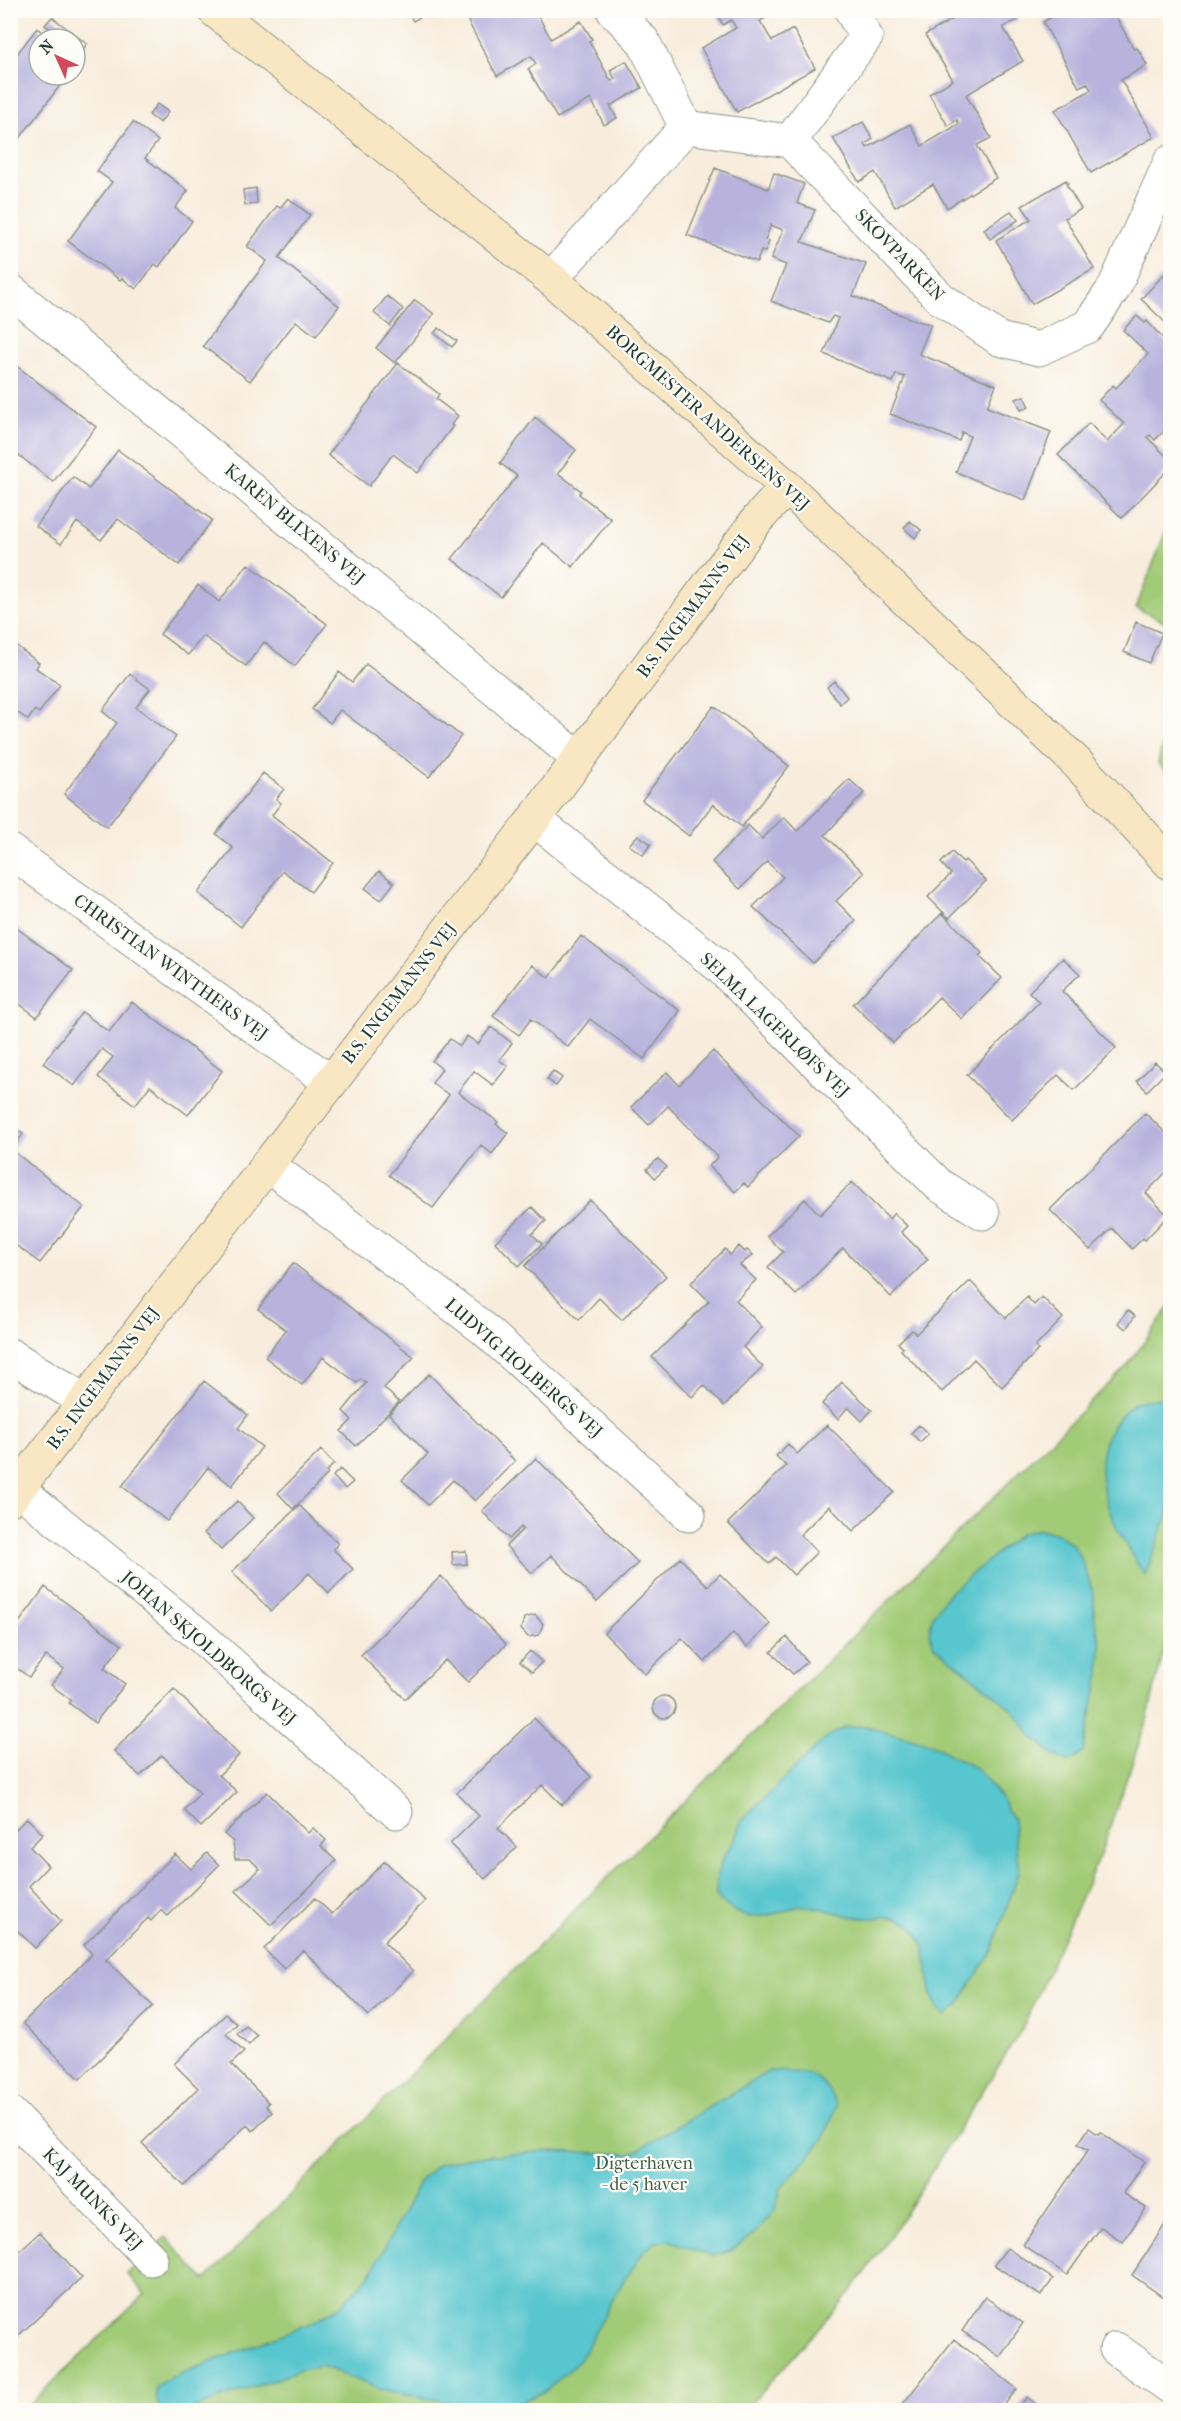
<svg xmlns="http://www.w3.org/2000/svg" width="1181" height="2421" viewBox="0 0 1181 2421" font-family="'IM FELL French Canon',serif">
<rect width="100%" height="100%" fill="#fdfcf7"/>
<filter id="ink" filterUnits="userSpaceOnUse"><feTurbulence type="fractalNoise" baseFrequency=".0167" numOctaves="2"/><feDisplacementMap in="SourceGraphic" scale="12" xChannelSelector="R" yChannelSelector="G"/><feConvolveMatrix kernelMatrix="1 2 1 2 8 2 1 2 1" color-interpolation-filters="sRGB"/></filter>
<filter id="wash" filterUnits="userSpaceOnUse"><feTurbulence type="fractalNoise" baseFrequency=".008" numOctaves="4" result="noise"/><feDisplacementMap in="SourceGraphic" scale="24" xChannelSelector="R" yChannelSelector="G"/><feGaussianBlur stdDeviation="1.35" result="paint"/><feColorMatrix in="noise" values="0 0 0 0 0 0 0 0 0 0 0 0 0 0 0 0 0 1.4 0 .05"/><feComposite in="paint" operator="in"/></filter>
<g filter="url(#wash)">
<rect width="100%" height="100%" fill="#f8eddd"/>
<path fill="#a2cb77" stroke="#608456" stroke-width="1.5" d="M1170,520V624L1136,608Z
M1170,717V777L1158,763Z
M1170,1306V1625L1147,1720L1100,1855L1022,2029L891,2236L842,2303L745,2410H24L145,2294L127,2274L166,2237L205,2280L529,1955L1128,1365Z"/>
<path fill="#59c6ce" stroke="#3c8281" stroke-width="1.5" d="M1161,1398L1170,1399V1509L1145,1575C1116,1534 1081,1469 1115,1423C1120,1416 1126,1408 1134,1403C1141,1399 1153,1400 1161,1398Z
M1040,1529L1058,1534L1072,1544L1081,1558L1094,1595V1616L1101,1644L1100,1674L1083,1751L1075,1759L1067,1762L1055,1756L1032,1736L1013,1710L934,1646L929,1633L933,1615L949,1593L1020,1534Z
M866,1726L928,1743L976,1768L1001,1798L1013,1820L1019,1872L992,1951L958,2005L945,2016C917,1992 940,1938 902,1920C890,1914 879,1919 866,1918C845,1918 824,1906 803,1906C796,1906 788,1910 781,1912C751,1921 738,1919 716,1896L717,1875L722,1859L734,1841L741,1821L828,1736L847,1727Z
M769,2071C807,2073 819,2067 837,2106L823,2140L781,2188L775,2210L756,2232L731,2251L712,2256L668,2240L656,2242L644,2251L619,2288L580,2360L547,2390L521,2402L479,2407L384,2391L322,2366L304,2369L190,2410H163L157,2403L156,2388L172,2377L311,2323L340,2306L370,2275L420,2181L438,2164L471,2157L546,2151L631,2154Z"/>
<g id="blocks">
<path fill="#b8b2dd" d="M407,10H443L430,18L427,13L413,21Z
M462,10H535L551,39L581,21L592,39L589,41L611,81L615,79L610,70L626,61L642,88L610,106L617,118L604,125L591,99L557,118L528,69L536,64L531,56L497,76Z
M715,10H778L760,21L772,41L793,29L815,68L737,112L701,48L736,28L731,20L723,25Z
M969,10H1013L1018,20L1003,27L1023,61L966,95L991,138L977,145L996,178L947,208L933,184L895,207L875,172L859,182L833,138L863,122L873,139L865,144L867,148L910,124L922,146L959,124L957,120L948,126L929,94L953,80L925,35Z
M1063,10H1112L1134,49L1137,48L1147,65L1121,80L1154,137L1091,173L1055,110L1091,90L1087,83L1079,87L1043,22Z
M52,17L87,44L81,52L75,48V39H64L45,25Z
M37,28L51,39H39V75H68L10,151V63Z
M157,104L168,112L160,123L149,115Z
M133,122L158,141L145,158L188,191L175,208L192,221L159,267L155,264L136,289L122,278L120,280L68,241L112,182L97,171Z
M715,168L768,189L774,173L804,184L797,203L815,210L802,242L866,264L853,296L917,321L931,324L919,354L996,385L987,407L1051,432L1025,500L956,472L970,436L962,432L959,441L890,414L905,377L896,374L893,382L824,354L838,318L833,316L828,323L771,301L786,265L771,259L783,230L771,225L765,240L769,241L765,252L761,251L757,262L687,235Z
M1066,180L1068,183L1066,184L1081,209L1065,218L1094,269L1032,304L996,240L1031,219L1022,206Z
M256,188L257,204L245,205L243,190Z
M288,198L310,215L279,258L339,306L316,336L296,321L250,381L203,346L267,261L247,246L277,206L280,208Z
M1011,211L1018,220L990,239L984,229Z
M1170,268V327L1141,299Z
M387,296L403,309L390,326L374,313Z
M415,300L434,314L395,363L376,348Z
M1137,316L1145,323L1147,321L1170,346V425L1155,440L1150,435L1147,437L1170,460V468L1122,518L1058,455L1089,423L1107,442L1124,424L1099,400L1113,385L1116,388L1148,354L1123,330Z
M439,328L457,341L452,347L434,333Z
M10,361L96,427L53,482L12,450L10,452Z
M398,363L439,394L436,399L458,416L451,425L453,426L418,473L393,454L369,486L328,455Z
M1024,396L1029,407L1021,410L1016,399Z
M535,417L576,450L558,473L581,491L579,494L611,519L573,567L543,543L501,597L452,559L517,476L500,463Z
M118,450L212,520L179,565L118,519L101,540L77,522L61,544L36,526L73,477L89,489Z
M910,521L921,530L915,538L904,528Z
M248,564L327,624L295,666L264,642L246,666L203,636L188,655L160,634L198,585L219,602Z
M1136,622L1162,633L1149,663L1124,652Z
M10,641L39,663L36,668L60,685L39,713L35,710L28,720L10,707Z
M366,664L461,736L429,777L340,710L330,723L312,709L339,672L352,682Z
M130,674L150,689L136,707L176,737L107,827L64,794L117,723L102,711Z
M834,681L847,697L840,704L827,687Z
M714,706L789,766L742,827L713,804L689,836L642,800Z
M263,773L284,789L276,799L281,803L272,815L333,863L311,892L283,871L241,927L198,893L233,848L216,834Z
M849,779L864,793L825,835L864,873L836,901L856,921L813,963L753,907L783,877L767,862L740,889L712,862L748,825L762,839L784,817L797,831Z
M638,835L651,844L643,855L629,845Z
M952,852L963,862L965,860L986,881L949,918L928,897L951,874L941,863Z
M379,871L394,883L381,900L365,888Z
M942,913L982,953L979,956L1002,978L962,1019L939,997L893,1043L853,1004Z
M10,923L73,970L37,1017L10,997Z
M581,936L680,1011L644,1059L590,1019L568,1047L531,1019L519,1035L493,1016L532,965L549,978Z
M1063,958L1080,974L1062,991L1116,1048L1074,1090L1058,1075L1012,1120L967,1075L1039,1002L1029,992Z
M132,1002L222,1071L188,1115L150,1086L135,1105L98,1077L113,1057L102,1049L74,1086L43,1063L82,1012L109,1032Z
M491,1027L512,1043L499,1060L508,1066L493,1085L474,1071L458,1092L498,1122L496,1124L508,1133L492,1154L481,1145L433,1208L389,1175L449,1095L432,1083L442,1069L432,1061L450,1039L460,1046L467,1036L478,1044Z
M713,1051L799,1136L748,1187L744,1183L735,1192L709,1166L718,1157L668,1106L649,1125L631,1107L667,1072L679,1085Z
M1155,1062L1166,1072L1147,1091L1137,1081Z
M553,1071L562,1078L556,1086L547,1079Z
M1145,1113L1170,1137V1168L1146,1193L1168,1216L1145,1240L1143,1238L1132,1249L1112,1228L1090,1250L1050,1210Z
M10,1125L23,1134L12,1150L84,1207L40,1263L17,1246L10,1254Z
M658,1159L667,1167L655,1178L647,1169Z
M852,1182L889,1219L894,1213L907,1226L901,1232L928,1259L891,1297L843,1248L796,1295L768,1267L783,1252L767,1236L805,1199L820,1215Z
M590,1200L666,1276L622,1320L599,1298L579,1320L525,1266Z
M532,1207L546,1221L532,1234L542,1244L519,1266L495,1242Z
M739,1246L745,1252L747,1250L753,1255L740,1265L756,1280L736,1300L762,1327L743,1347L763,1367L724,1406L704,1385L692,1397L652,1357L709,1301L691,1283L725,1249L730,1255Z
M293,1263L414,1357L384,1388L399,1402L356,1446L341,1431L352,1420L343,1411L366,1383L361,1379L357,1383L323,1357L302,1385L265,1357L286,1330L258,1309Z
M970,1281L1006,1318L1027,1297L1034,1305L1042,1297L1063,1318L1035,1347L1038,1350L1002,1387L974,1359L942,1392L901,1350L903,1348L898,1343L912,1330L916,1334Z
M1128,1310L1135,1316L1126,1329L1118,1323Z
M429,1374L515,1461L475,1501L453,1480L428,1505L402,1480L428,1454L389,1414Z
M204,1381L248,1415L238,1428L262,1447L232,1486L208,1467L167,1521L122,1486Z
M842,1382L872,1410L862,1421L848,1407L838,1419L822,1404Z
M827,1425L894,1492L853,1531L829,1506L800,1535L817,1552L794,1575L776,1557L769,1564L728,1523L786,1466L776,1456L788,1444L797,1454Z
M919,1425L928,1434L920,1442L911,1433Z
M321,1450L334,1464L326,1472L328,1474L293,1509L278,1493Z
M536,1458L638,1563L597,1602L551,1555L532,1573L506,1546L523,1529L521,1527L509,1539L482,1511Z
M340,1469L353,1482L345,1489L333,1476Z
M237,1501L253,1518L221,1550L204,1533Z
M299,1505L338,1544L333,1549L353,1569L329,1593L309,1573L271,1611L232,1572Z
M466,1551L467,1564L453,1565L452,1552Z
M680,1558L708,1586L720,1574L770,1624L747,1647L733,1633L705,1662L682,1638L645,1674L604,1633Z
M441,1576L506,1644L468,1682L445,1660L405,1699L361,1655Z
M45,1587L122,1645L104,1668L125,1684L95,1723L69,1703L71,1700L51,1685L64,1669L46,1656L29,1677L10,1663V1635Z
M535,1615L543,1624L539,1635L528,1637L521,1629L524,1618Z
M787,1637L807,1662L793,1674L771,1652Z
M530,1651L542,1662L532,1672L520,1662Z
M174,1689L239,1755L219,1775L237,1792L201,1827L184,1810L200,1793L162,1755L140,1776L114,1751Z
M653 1707a11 11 0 1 1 22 0a11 11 0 1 1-22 0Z
M534,1718L591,1777L562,1805L542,1785L498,1828L517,1847L485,1879L450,1844L479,1816L457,1793Z
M267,1792L308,1833L313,1828L326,1840L321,1846L336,1861L271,1925L236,1891L260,1869L250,1859H235L233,1842L224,1834Z
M27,1818L43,1834L30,1847L48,1866L29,1886L61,1921L35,1948L18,1931L10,1938V1835Z
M207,1853L219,1865L168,1916L161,1910L151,1921L148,1918L106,1960L153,2006L80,2079L23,2023L92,1954L84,1945L175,1854L191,1869Z
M385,1861L425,1901L384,1942L413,1971L369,2016L303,1950L284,1969L264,1949L315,1898L332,1914Z
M226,2014L237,2024L226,2034L244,2052L231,2064L269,2103L266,2106L272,2112L253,2131L247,2125L184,2186L142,2143L198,2088L174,2064Z
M246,2026L257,2036L249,2045L237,2034Z
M1089,2128L1098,2134L1100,2132L1144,2162L1123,2193L1146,2208L1123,2242L1101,2227L1067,2275L1023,2245L1088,2150L1078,2144Z
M1170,2217V2302L1132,2275Z
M40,2232L82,2278L10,2343V2259Z
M1007,2248L1053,2279L1041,2296L994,2265Z
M985,2297L1023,2323L1000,2357L962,2331Z
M954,2339L1017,2389L1000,2410H898Z
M1027,2397L1044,2410H1016Z"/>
</g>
</g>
<g filter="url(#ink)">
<use href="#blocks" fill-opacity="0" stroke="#8c9588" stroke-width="1.5"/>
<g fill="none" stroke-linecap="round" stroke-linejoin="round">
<defs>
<path id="street" d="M613,10L643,41L686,127
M790,141L866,37L851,10
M551,279L686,127L790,141L940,298L999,339L1039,349L1088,326L1114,288L1170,162
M10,290L579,759
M534,819L719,966L939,1185L983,1213
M10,851L331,1082
M267,1164L483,1328L689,1515
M10,1355L85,1401
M18,1489L199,1635L396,1812
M10,2113L151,2259
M1116,2349L1170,2387"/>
<path id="secondary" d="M214,10L551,279L787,487L1076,762L1170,863
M10,1499L534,819L757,520L787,487"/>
</defs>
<use href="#street" stroke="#8c9588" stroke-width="35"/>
<use href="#secondary" stroke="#8c9588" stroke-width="35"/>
<use href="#street" stroke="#fff" stroke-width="33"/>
<use href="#secondary" stroke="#f9e7c3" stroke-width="33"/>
</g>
</g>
<g text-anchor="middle" stroke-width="4.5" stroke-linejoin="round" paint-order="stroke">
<g font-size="18" fill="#1f3d34" stroke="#fdfcf7">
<text transform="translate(900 255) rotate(46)" y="6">SKOVPARKEN</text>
<text transform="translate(708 418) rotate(42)" y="6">BORGMESTER ANDERSENS VEJ</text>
<text transform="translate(295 524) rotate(40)" y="6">KAREN BLIXENS VEJ</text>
<text transform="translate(693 606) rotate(-53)" y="6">B.S. INGEMANNS VEJ</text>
<text transform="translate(171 967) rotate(36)" y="6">CHRISTIAN WINTHERS VEJ</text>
<text transform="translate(399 993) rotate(-52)" y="6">B.S. INGEMANNS VEJ</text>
<text transform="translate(775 1025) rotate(44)" y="6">SELMA LAGERLØFS VEJ</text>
<text transform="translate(524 1368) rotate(41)" y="6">LUDVIG HOLBERGS VEJ</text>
<text transform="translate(103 1378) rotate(-53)" y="6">B.S. INGEMANNS VEJ</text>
<text transform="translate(209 1648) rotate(41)" y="6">JOHAN SKJOLDBORGS VEJ</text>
<text transform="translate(93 2199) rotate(46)" y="6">KAJ MUNKS VEJ</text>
</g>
<g font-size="18" fill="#406045" stroke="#fdfcf7">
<text x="644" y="2169">Digterhaven<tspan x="644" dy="21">- de 5 haver</tspan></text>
</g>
</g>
<rect width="1181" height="2421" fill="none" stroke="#fdfcf7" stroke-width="36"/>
<g transform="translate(57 57) rotate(315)"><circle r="28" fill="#fdfcf7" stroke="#a4b0a9" stroke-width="1.5"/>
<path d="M0-4.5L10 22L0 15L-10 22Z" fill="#d1495b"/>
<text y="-9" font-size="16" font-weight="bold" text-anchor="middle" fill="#1f3d34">N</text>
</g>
</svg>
